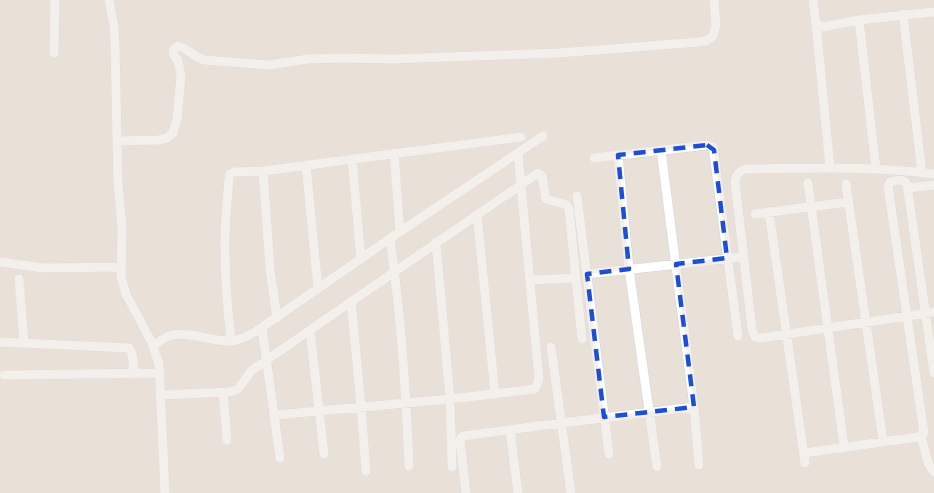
<svg xmlns="http://www.w3.org/2000/svg" width="934" height="493" viewBox="0 0 934 493" font-family="'Titillium Web',sans-serif">
<rect width="100%" height="100%" fill="#e9e1d8"/>
<g fill="none" stroke-linecap="round" stroke-linejoin="round">
<defs>
<path id="street" d="M109,0L114,27L115,45L118,183L122,228L121,277L126,294L152,343L159,364L165,493
M813,0L816,24L823,27L859,20L934,12
M903,14L922,173
M859,20L876,169
M816,24L830,168
M54,53L55,0
M117,141L158,140L167,138L173,133L177,119L181,75L178,61L173,53L174,49L178,46C188,49 195,57 204,60L269,65L308,59L343,58L392,59L559,53L699,42L706,41L713,36L716,26L714,0
M661,150L694,407L699,465
M394,153L400,232
M618,155L629,269L657,467
M594,158L707,145L713,147L738,336
M352,159L361,259
M306,165L318,289
M263,171L270,269L277,318
M934,174C870,166 811,168 747,169C739,171 736,174 735,182L752,329L755,337L761,338L934,312
M808,183L844,446
M846,184L883,441
M908,188L934,185
M577,196L609,454
M769,212L805,463
M477,214L495,394
M755,214L848,202
M390,239C401,314 406,390 409,466
M436,242L450,399L452,467
M0,262L43,268L121,267
M587,274L743,257
M19,279L24,343
M530,280L576,278
M351,301L361,406L366,471
M262,328L280,458
M310,330L324,454
M231,341C228,312 225,282 225,253C224,228 227,203 229,179L230,174L234,172L263,171L521,137
M0,342L129,348C134,354 133,365 134,374
M153,346C158,343 163,338 169,336C187,330 212,342 231,341C241,340 250,335 258,330L395,235L543,136
M551,347L571,493
M4,375L160,373
M223,392L227,440
M161,395L230,392L238,389L252,370L538,173L542,176L546,199L567,205L569,209L582,339
M275,415L450,399L535,389L537,385L539,379L518,153
M510,430L518,493
M921,436L928,463L934,472
M804,453L918,437L924,433L888,186L890,182C896,181 903,178 907,184L934,373
M466,493L460,441L461,437L463,436L561,423L694,407"/>
</defs>
<use href="#street" stroke="#cdd2e0" stroke-width="10"/>
<use href="#street" stroke="#fff" stroke-width="9"/>
</g>
<path d="M0 0H934V493H0ZM707,145L714,150L727,258L676,264L694,407L604,417L587,274L629,269L618,155Z" fill="#e9e1d8" fill-opacity=".55" fill-rule="evenodd"/>
<path fill="none" stroke="#1d4ed8" stroke-width="4.5" stroke-dasharray="12 8" stroke-linejoin="round" d="M707,145L714,150L727,258L676,264L694,407L604,417L587,274L629,269L618,155Z"/>
</svg>
